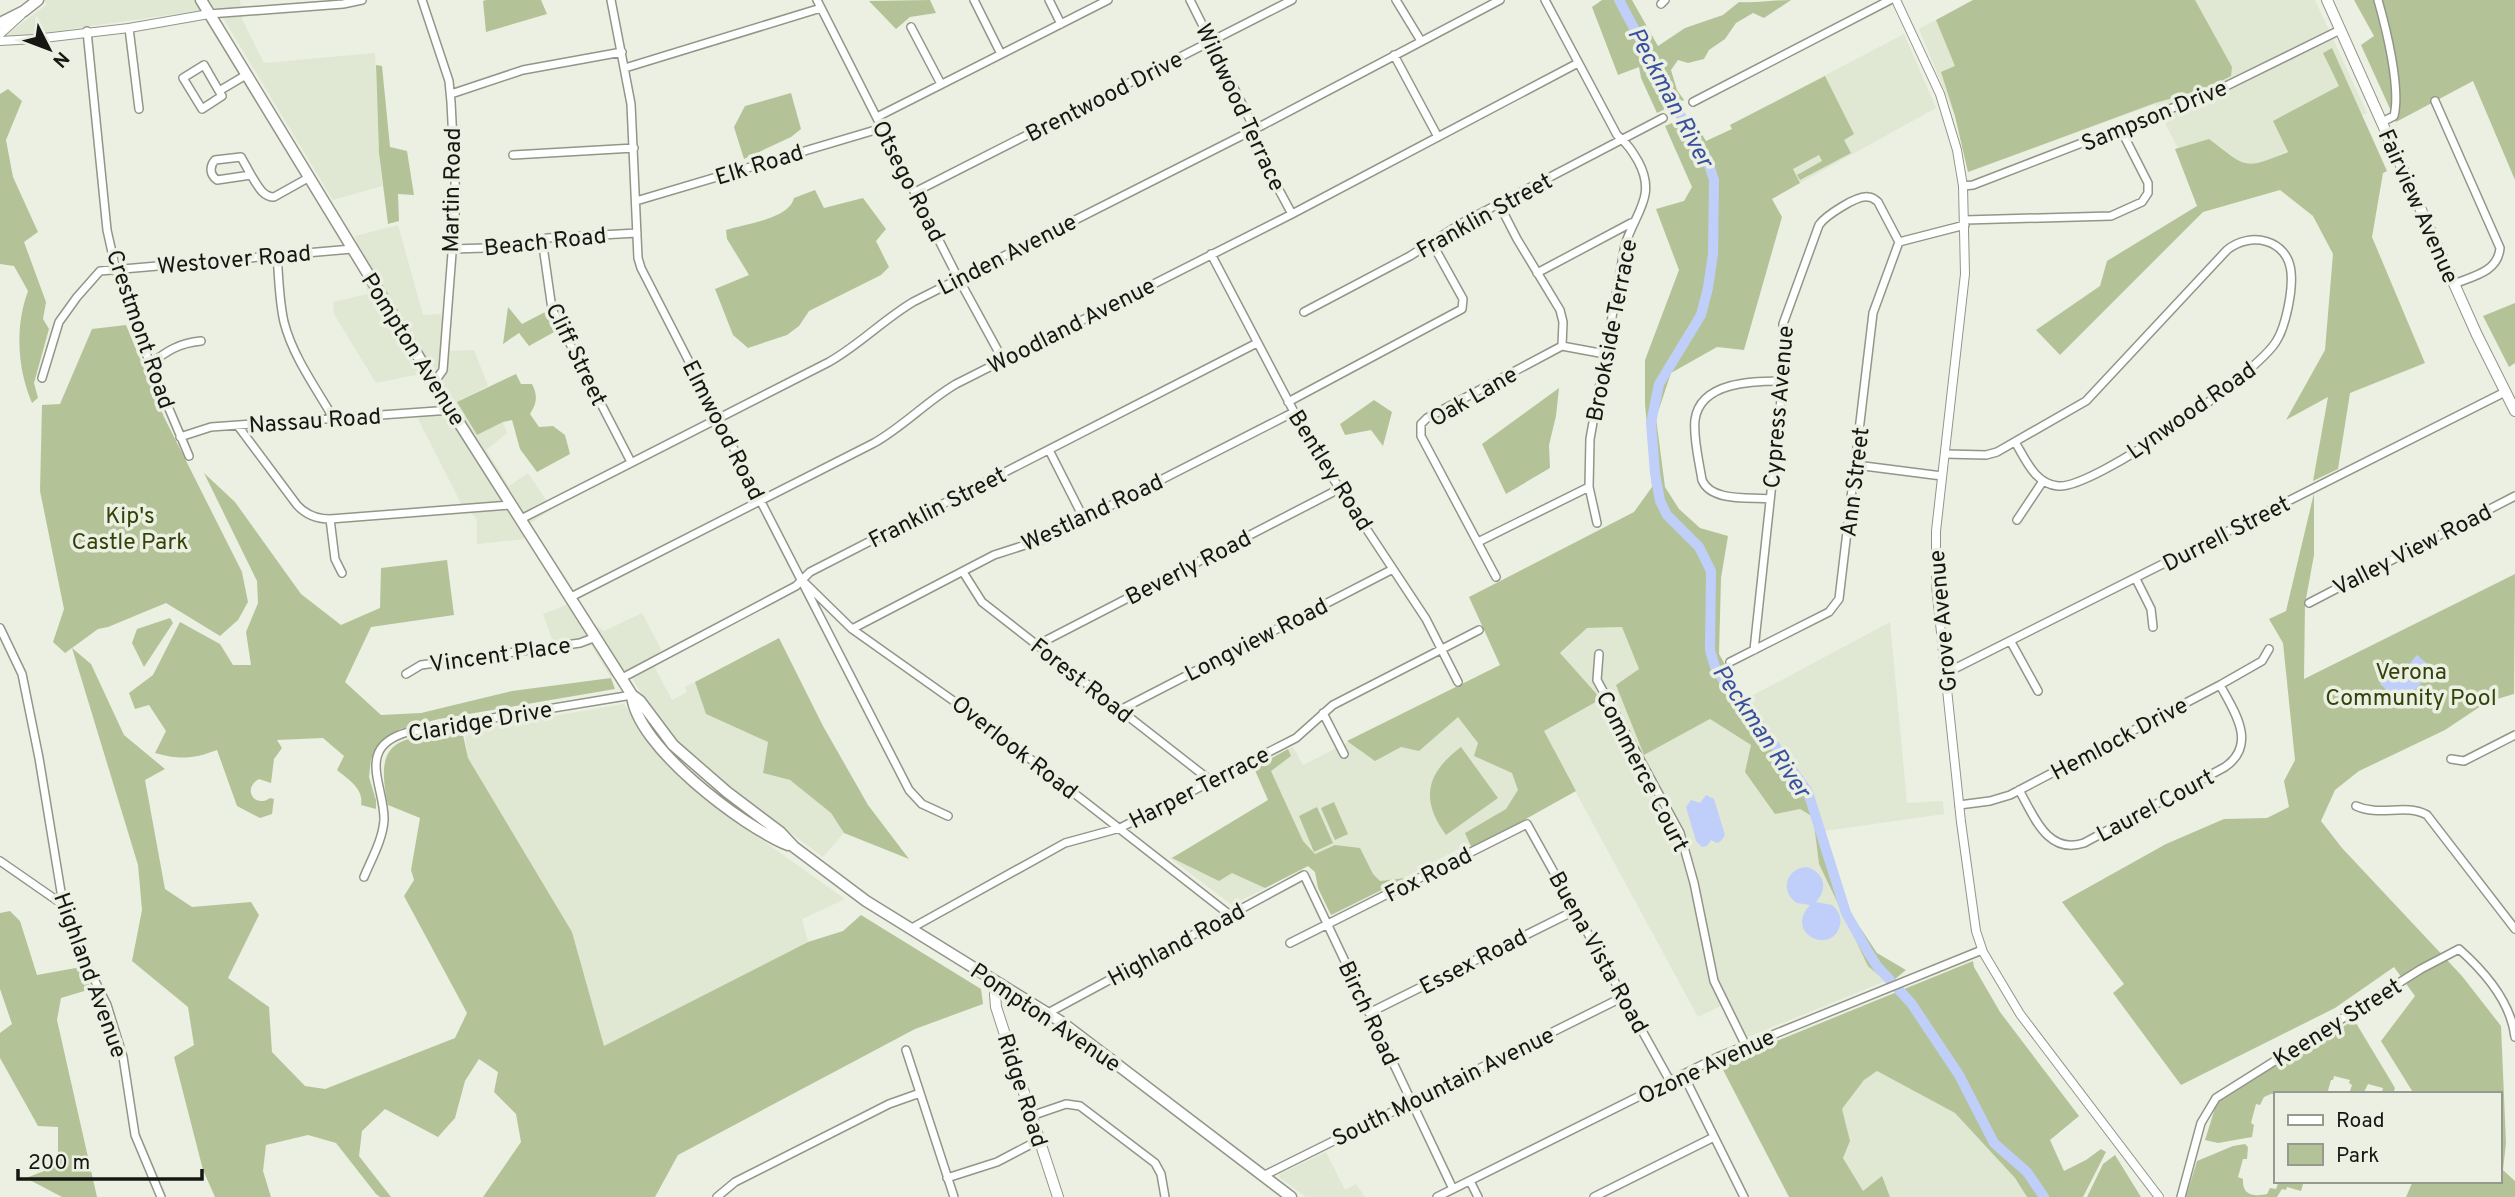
<svg xmlns="http://www.w3.org/2000/svg" width="2515" height="1197" viewBox="0 0 2515 1197" font-family="Overpass,sans-serif">
<rect width="100%" height="100%" fill="#ebf0e2"/>
<path fill="#e0e7d2" d="M45,0H240L242,19L264,63L375,53L379,153L382,186L333,200L217,8L1,39L46,5Z
M1973,0H2315L2367,113L2258,165L2244,164L2209,139L2178,148L2155,104L1968,172L1955,116L1919,29Z
M1904,34L1936,108L1771,199L1730,125Z
M398,225L423,315L441,314L450,351L474,350L488,386L457,402L477,435L503,422L507,433L486,450L509,486L528,473L552,509L532,522L523,539L477,544V519L461,503L418,419L436,405L420,374L376,383L334,314L333,302L368,294L355,236Z
M566,605L604,631L642,613L661,649L655,668L672,700L687,692L685,687L695,682L706,714L768,742L763,773L790,780L831,813L844,833L823,857L743,798L687,751L670,734L653,712L627,670L611,678L591,645L567,652L552,639L543,614Z
M1890,622L1907,803L1943,801L1944,814L1825,831L1746,699Z
M1623,627L1639,669L1644,755L1710,719L1751,745L1800,809L1813,817L1819,864L1886,981L1748,1037L1721,1006L1698,1017L1541,728L1560,654L1587,628Z
M1496,667L1563,794L1333,915L1329,912L1318,888L1315,872L1308,866L1232,905L1170,858L1252,817L1281,795L1266,762L1293,747L1303,765Z
M624,704L651,744L699,795L845,899L802,919L808,942L604,1046L572,932L468,758L465,737L472,730Z
M1877,1071L1955,1113L2015,1178L2027,1197H1890L1882,1177L1863,1192L1843,1157L1842,1109L1864,1080Z
M1326,1152L1345,1190L1356,1184L1365,1197H1306L1279,1177L1280,1174Z"/>
<path fill="#b4c397" d="M486,0H541L547,14L486,32L483,1Z
M930,0L936,13L910,17L896,29L869,1Z
M1602,0H1632L1658,46L1685,28L1723,15L1739,2C1758,3 1773,0 1791,0L1764,18L1753,13L1736,23L1725,39L1709,50L1704,59L1688,63L1678,60L1671,70L1677,90L1684,100L1657,113L1641,78L1639,67L1618,75L1592,7Z
M1973,0H2195L2232,67L2231,76L2208,88L2155,103L1968,172L1955,116L1941,72L1955,66L1936,20Z
M2354,0H2515V180L2473,81L2396,122L2361,45L2374,36Z
M2332,48L2387,171L2383,173L2372,237L2425,363L2350,393L2338,469L2313,481L2328,397L2286,420L2325,350L2333,254L2313,216L2280,190L2203,212L2060,355L2036,330L2100,286L2107,261L2197,206L2175,149L2209,139C2247,167 2242,171 2288,152L2273,121L2339,86L2323,53Z
M376,65L382,66L390,147L407,151L414,195L398,194L399,221L388,224L379,153Z
M1825,76L1854,134L1844,140L1851,153L1800,180L1797,175L1822,161L1819,155L1793,169L1800,183L1772,199L1782,217L1744,350L1717,347L1671,373L1656,418L1665,487L1679,509L1700,528L1728,536L1721,578L1719,654L1753,712L1813,795L1851,914L1877,953L1906,970L1889,984L1868,966L1819,864L1813,817L1800,809L1775,814L1745,772L1751,745L1710,719L1644,755L1616,685L1639,669L1622,627L1587,628L1560,653L1601,699L1544,731L1576,791L1472,849L1465,833L1506,809L1518,790L1512,773L1474,756L1478,743L1458,717L1419,751L1401,747L1375,761L1347,741L1500,665L1469,597L1634,512L1652,487L1645,404V360L1679,270L1656,209L1684,201L1692,187L1665,126L1690,115L1706,141L1732,129L1730,125Z
M8,89L22,101L6,140L13,177L38,232L24,242L46,302L43,319L49,329L34,383L38,398L32,403C17,368 15,326 28,291L14,266L0,264V94Z
M791,93L801,129L791,137L744,159L734,127L745,106Z
M815,190L824,208L863,198L886,229L876,241L889,267L881,275L809,311L799,326L787,335L748,348L733,335L715,289L749,275L727,239L726,230C745,224 789,219 794,198Z
M2515,303V363L2509,367L2483,316Z
M508,307L522,324L545,312L556,331L529,346L519,333L503,344Z
M126,325L164,417L242,572L248,602L238,620L220,636L166,603L108,627L98,629L72,648L91,664L124,735L165,769L145,780L165,889L192,907L251,902L259,915L228,978L269,1007L272,1052L305,1086L325,1089L455,1038L467,1013L404,896L414,880L411,870L420,818L388,805C372,732 404,740 462,730L468,758L572,932L604,1046L808,942L843,931L861,915L981,989L983,1004L915,1029L678,1155L655,1197H483L521,1142L516,1114L494,1092L498,1072L479,1059L465,1081L455,1118L438,1137L385,1109L362,1131L359,1156L391,1197H380L376,1194L336,1143L308,1135L266,1145L263,1171L271,1197H215L203,1170L174,1057L194,1045L188,1007L132,961L142,910L138,865L72,648L65,653L53,642L64,609L40,491L42,405L60,404L92,329Z
M516,374L521,384H532C538,396 537,403 530,414L539,427L553,426L565,435L570,454L537,472L520,449L512,420L503,422L477,435L457,402Z
M1559,388L1556,416L1549,445L1550,468L1506,494L1482,444Z
M1374,400L1392,412L1383,446L1371,430L1345,435L1340,424Z
M204,473L235,502L301,594L341,625L380,608L381,568L447,560L454,615L371,627L345,682L381,715L421,713L512,691L611,678L615,689L439,719L400,729L382,742L371,759L369,777L376,800V809L361,805C364,789 349,780 337,770L344,756L323,738L277,740L282,748L274,759L271,783L259,779C242,788 254,809 270,798L274,799L272,814L260,818L237,806L217,750C193,759 180,760 155,753L166,731L149,705L135,709L129,693L153,675L180,622L220,644L233,665H251L246,632L258,603L257,581Z
M2314,493V555L2305,604L2304,679L2515,574L2514,694L2487,702L2445,730L2359,771L2335,790L2321,821L2342,848L2462,976L2501,1026L2506,1143L2503,1170L2515,1181V1197H2406L2413,1181H2499V1094H2414L2381,1041L2415,996L2394,967L2335,1008L2181,1085L2113,993L2124,984L2062,902L2166,844L2224,819L2267,818L2289,807L2284,781L2295,760L2283,643L2269,619L2286,611Z
M170,618L173,623L144,667L132,643L137,629Z
M779,638L823,726L868,805L909,859L844,833L831,813L790,780L763,773L768,742L706,714L695,682Z
M1461,747L1498,798L1446,835C1420,800 1426,773 1461,747Z
M1288,749L1291,756L1271,771L1303,841L1315,854L1335,845L1360,848L1373,874L1380,881L1406,878L1331,915L1318,888L1315,872L1308,866L1265,888L1232,873L1219,881L1172,858L1268,800L1254,768Z
M1334,802L1348,834L1335,840L1321,808Z
M1317,807L1333,843L1314,852L1299,816Z
M10,911L20,921L37,975L81,967L91,989L61,998L57,1020L97,1197H62L26,1178L49,1169L58,1152V1127L38,1126L0,1058V1033L12,1024L0,989V913Z
M1973,961L1974,967L2000,1012L2079,1116L2050,1140L2064,1171L2086,1160L2101,1149L2106,1152L2083,1197H2027L2015,1178L1955,1113L1877,1071L1864,1080L1842,1109L1850,1141L1843,1158L1863,1191L1882,1176L1890,1197H1789L1720,1064Z
M2351,1022L2356,1023L2395,1088L2393,1094L2382,1092L2383,1088L2368,1084L2363,1094H2349L2352,1085L2349,1083L2350,1080L2334,1076L2333,1080H2331L2327,1094H2271L2264,1097L2260,1105L2256,1104L2251,1123L2254,1125L2252,1137L2218,1143L2205,1140L2216,1105L2226,1095Z
M2245,1144L2248,1147L2247,1159H2243L2238,1177L2243,1179C2242,1195 2253,1197 2267,1194L2270,1188L2276,1189L2279,1181H2304L2301,1191L2287,1187L2286,1190L2282,1189L2277,1197H2186L2197,1161L2233,1146Z
M2115,1155L2141,1197H2087L2103,1164Z"/>
<path fill="#c0cff9" d="M2417,655L2433,669L2403,704L2380,684L2387,675L2395,681Z
M1706,795L1714,799L1725,835L1721,841L1717,843L1711,840L1707,846L1702,847L1696,841L1686,807L1691,800L1700,803Z
M1807,867C1825,873 1828,889 1816,902L1832,905C1838,910 1842,917 1840,925C1833,956 1783,934 1810,905L1797,903C1779,891 1786,868 1807,867Z"/>
<g fill="none" stroke-linecap="round" stroke-linejoin="round">
<path stroke="#c0cff9" stroke-width="10" d="M1619,0L1679,113L1707,159L1714,180L1713,254L1708,288L1701,315L1659,384L1651,423L1655,473L1660,501L1667,515L1699,547L1711,571L1710,650L1715,667L1729,689L1758,722L1808,792L1846,913L1868,952L1877,966L1911,1003L1959,1075L1994,1143L2027,1172L2044,1197"/>
<defs>
<path id="minor" d="M422,0L449,81L451,102L456,201L443,370L438,377L432,379
M611,0L631,104L638,258L641,268L909,790L922,804L948,816
M817,0L956,274L1003,360
M974,0L1001,54
M1049,0L1061,24
M1190,0L1251,122L1252,140L1292,214
M1396,0L1421,41
M1545,0L1617,135C1627,143 1632,151 1638,161C1657,196 1636,211 1625,245L1590,439L1589,487L1597,523
M2378,0C2386,28 2401,88 2394,116L2382,122
M1661,4L1665,0
M209,14L343,4L362,0
M911,27L941,84
M129,28L139,109
M87,31L107,230L116,270L150,364L189,456
M1394,55L1438,137
M625,68L821,8
M219,91L204,65L183,78L202,109L222,96L219,91L246,75
M451,94L523,70L622,52
M2435,101L2500,248C2498,272 2473,276 2454,284
M1693,102L1890,0
M877,117L1108,0
M513,155L634,148
M251,175L241,157L215,160C209,167 210,175 217,180L251,175C257,184 262,197 274,197L308,178
M1963,186L1973,185L2214,92L2340,30
M915,192L1292,0
M636,201L882,128
M1499,204L1517,239L1560,310L1563,322L1562,346
M1965,220L2111,216L2142,202L2148,193V183L2121,130
M542,239L552,309L631,462
M1899,242L1965,225
M452,249L516,247L547,238L637,233
M1211,254L1313,448L1426,619L1458,682
M277,256C279,278 279,300 284,322C293,357 316,388 334,419
M1537,273L1631,223
M1304,312L1410,256L1462,223L1663,118
M150,364C167,351 179,343 201,341
M42,378L59,322L77,297L100,271L352,249
M1288,402L1462,309L1463,299L1432,243
M238,426L297,505C306,515 316,519 330,519L511,505
M180,437L211,427L451,410
M1049,450L1084,519
M1945,454L1986,455L1997,452L2086,401L2227,250C2250,231 2288,239 2291,272C2293,290 2286,325 2277,340C2260,372 2093,490 2058,486C2035,484 2026,460 2015,442
M1856,465L1942,476
M1770,499C1749,497 1711,502 1702,480C1699,461 1693,438 1695,420C1700,381 1755,381 1783,381
M330,519L335,559L342,573
M521,519L829,362C859,345 883,320 913,302L1261,126L1500,0
M2017,520L2043,481
M1478,542L1589,487
M963,572L982,602L1211,781
M1496,577L1421,436V424L1427,418L1562,346L1605,354
M2136,579L2151,609L2153,627
M806,584L852,629L979,719L1230,915
M571,597L874,443C904,426 927,401 956,384L1292,214L1578,63
M2309,603L2515,496
M0,628L22,674L39,758L63,904L79,949L107,1005L123,1057L135,1135L161,1197
M852,629L994,555L1047,538L1294,412
M2011,642L2038,691
M1037,645L1339,489
M1754,650L1783,381V324L1819,225C1825,216 1857,195 1868,197C1873,197 1874,199 1878,202L1899,242
M1599,654L1597,680L1680,833L1694,883L1714,981L1746,1046
M1730,662L1829,612L1839,599L1873,313L1899,242
M1946,673L2505,392
M406,674L421,665L580,643L596,637
M622,678L796,586L810,572L1257,343
M1120,710L1393,569
M1323,713L1344,754
M2451,759L2464,761L2515,735
M2019,790C2034,816 2047,855 2084,843L2225,767C2258,744 2234,711 2220,685
M1959,805L1990,801L2010,795L2220,685L2262,661L2269,649
M2356,806C2380,817 2405,803 2427,815L2515,929
M0,861L62,904
M364,877C371,860 383,839 384,820C385,786 354,747 408,732L632,695
M910,929L1065,843L1120,828L1296,738L1333,705L1479,630
M1290,943L1527,824L1670,1081
M1048,1013L1304,875L1453,1189
M1369,1013L1576,910
M906,1050L954,1197
M1683,1074L1744,1197
M1031,1116L1066,1104L1080,1106L1155,1163L1161,1174L1165,1197
M1263,1176L1623,997
M947,1178L997,1162L1039,1140
M1470,1181L1478,1197
M717,1197L735,1182L889,1104L920,1093
M1437,1197L1718,1057L1982,950
M1594,1197L1714,1137
M2181,1197L2201,1123L2216,1098L2421,969L2459,949C2485,972 2511,1002 2515,1037"/>
<path id="tertiary" d="M1896,0L1940,94L1957,150L1963,186L1965,274L1936,531V585L1961,822L1976,931L1983,952L2020,1014L2159,1197
M0,34L21,15
M0,41L35,39L129,28L209,14"/>
<path id="secondary" d="M2327,0L2477,335L2515,411
M1001,984L995,994L996,1007L1058,1197"/>
<path id="primary" d="M201,0L451,410L632,695L640,701L673,745L727,792L780,832L794,847L866,901L1060,1021L1291,1197
M0,23L24,11L38,0
M632,695C636,746 742,826 788,845"/>
</defs>
<use href="#minor" stroke="#919689" stroke-width="10"/>
<use href="#tertiary" stroke="#919689" stroke-width="10"/>
<use href="#secondary" stroke="#919689" stroke-width="12"/>
<use href="#primary" stroke="#919689" stroke-width="13"/>
<use href="#minor" stroke="#fff" stroke-width="7"/>
<use href="#tertiary" stroke="#fff" stroke-width="8"/>
<use href="#secondary" stroke="#fff" stroke-width="10"/>
<use href="#primary" stroke="#fff" stroke-width="10"/>
</g>
<g text-anchor="middle" stroke-width="7" stroke-linejoin="round" paint-order="stroke">
<g font-size="23" fill="#161713" stroke="#ebf0e2">
<text transform="translate(1104 96) rotate(-27)" y="8">Brentwood Drive</text>
<text transform="translate(1241 107) rotate(65)" y="8">Wildwood Terrace</text>
<text transform="translate(2154 115) rotate(-22)" y="8">Sampson Drive</text>
<text transform="translate(759 164) rotate(-17)" y="8">Elk Road</text>
<text transform="translate(909 181) rotate(63)" y="8">Otsego Road</text>
<text transform="translate(451 190) rotate(-89)" y="8">Martin Road</text>
<text transform="translate(2419 206) rotate(66)" y="8">Fairview Avenue</text>
<text transform="translate(1484 215) rotate(-29)" y="8">Franklin Street</text>
<text transform="translate(545 241) rotate(-6)" y="8">Beach Road</text>
<text transform="translate(1007 254) rotate(-27)" y="8">Linden Avenue</text>
<text transform="translate(234 259) rotate(-5)" y="8">Westover Road</text>
<text transform="translate(1071 325) rotate(-27)" y="8">Woodland Avenue</text>
<text transform="translate(141 329) rotate(71)" y="8">Crestmont Road</text>
<text transform="translate(1611 330) rotate(-79)" y="8">Brookside Terrace</text>
<text transform="translate(414 349) rotate(58)" y="8">Pompton Avenue</text>
<text transform="translate(577 354) rotate(64)" y="8">Cliff Street</text>
<text transform="translate(1473 396) rotate(-30)" y="8">Oak Lane</text>
<text transform="translate(1778 407) rotate(-85)" y="8">Cypress Avenue</text>
<text transform="translate(2191 410) rotate(-35)" y="8">Lynwood Road</text>
<text transform="translate(315 420) rotate(-4)" y="8">Nassau Road</text>
<text transform="translate(724 430) rotate(63)" y="8">Elmwood Road</text>
<text transform="translate(1331 470) rotate(58)" y="8">Bentley Road</text>
<text transform="translate(1854 482) rotate(-83)" y="8">Ann Street</text>
<text transform="translate(937 507) rotate(-27)" y="8">Franklin Street</text>
<text transform="translate(1092 512) rotate(-25)" y="8">Westland Road</text>
<text transform="translate(2226 533) rotate(-27)" y="8">Durrell Street</text>
<text transform="translate(2412 549) rotate(-27)" y="8">Valley View Road</text>
<text transform="translate(1188 567) rotate(-27)" y="8">Beverly Road</text>
<text transform="translate(1942 621) rotate(-95)" y="8">Grove Avenue</text>
<text transform="translate(1256 639) rotate(-27)" y="8">Longview Road</text>
<text transform="translate(500 654) rotate(-8)" y="8">Vincent Place</text>
<text transform="translate(1082 680) rotate(38)" y="8">Forest Road</text>
<text transform="translate(480 721) rotate(-10)" y="8">Claridge Drive</text>
<text transform="translate(2119 738) rotate(-28)" y="8">Hemlock Drive</text>
<text transform="translate(1015 747) rotate(38)" y="8">Overlook Road</text>
<text transform="translate(1643 771) rotate(63)" y="8">Commerce Court</text>
<text transform="translate(1199 787) rotate(-27)" y="8">Harper Terrace</text>
<text transform="translate(2155 805) rotate(-28)" y="8">Laurel Court</text>
<text transform="translate(1428 874) rotate(-27)" y="8">Fox Road</text>
<text transform="translate(1176 944) rotate(-28)" y="8">Highland Road</text>
<text transform="translate(1599 952) rotate(61)" y="8">Buena Vista Road</text>
<text transform="translate(1473 961) rotate(-27)" y="8">Essex Road</text>
<text transform="translate(91 975) rotate(70)" y="8">Highland Avenue</text>
<text transform="translate(1369 1013) rotate(65)" y="8">Birch Road</text>
<text transform="translate(1046 1017) rotate(34)" y="8">Pompton Avenue</text>
<text transform="translate(2337 1022) rotate(-32)" y="8">Keeney Street</text>
<text transform="translate(1706 1066) rotate(-25)" y="8">Ozone Avenue</text>
<text transform="translate(1443 1086) rotate(-26)" y="8">South Mountain Avenue</text>
<text transform="translate(1023 1090) rotate(72)" y="8">Ridge Road</text>
</g>
<g font-size="23" fill="#344209" stroke="#ebf0e2">
<text x="130" y="523">Kip's<tspan x="130" dy="26">Castle Park</tspan></text>
<text x="2411" y="679">Verona<tspan x="2411" dy="26">Community Pool</tspan></text>
</g>
<g font-size="24" font-style="italic" fill="#384f9f" stroke="#ebf0e2">
<text transform="translate(1671 97) rotate(62)" y="8">Peckman River</text>
<text transform="translate(1762 731) rotate(56)" y="8">Peckman River</text>
</g>
</g>
<rect x="2274" y="1092" width="228" height="91" fill="#ebf0e2" stroke="#96998f" stroke-width="2"/>
<rect x="2288" y="1115" width="35" height="10" fill="#ffffff" stroke="#96998f" stroke-width="2"/>
<text x="2336" y="1127" font-size="21" fill="#161713">Road</text>
<rect x="2288" y="1144" width="35" height="21" fill="#b4c397" stroke="#96998f" stroke-width="2"/>
<text x="2336" y="1162" font-size="21" fill="#161713">Park</text>
<g transform="translate(49 49) rotate(132)" stroke="#ebf0e2" stroke-width="5" paint-order="stroke">
<path d="M0-5L12 26L0 18L-12 26Z" fill="#161713"/>
<text y="-10" font-size="19" font-weight="bold" text-anchor="middle" fill="#161713">N</text>
</g>
<path d="M18 1169v10h184v-10" fill="none" stroke="#161713" stroke-width="3.5"/>
<text x="28" y="1169" font-size="21" fill="#161713" stroke="#ebf0e2" stroke-width="5" paint-order="stroke">200 m</text>
</svg>
